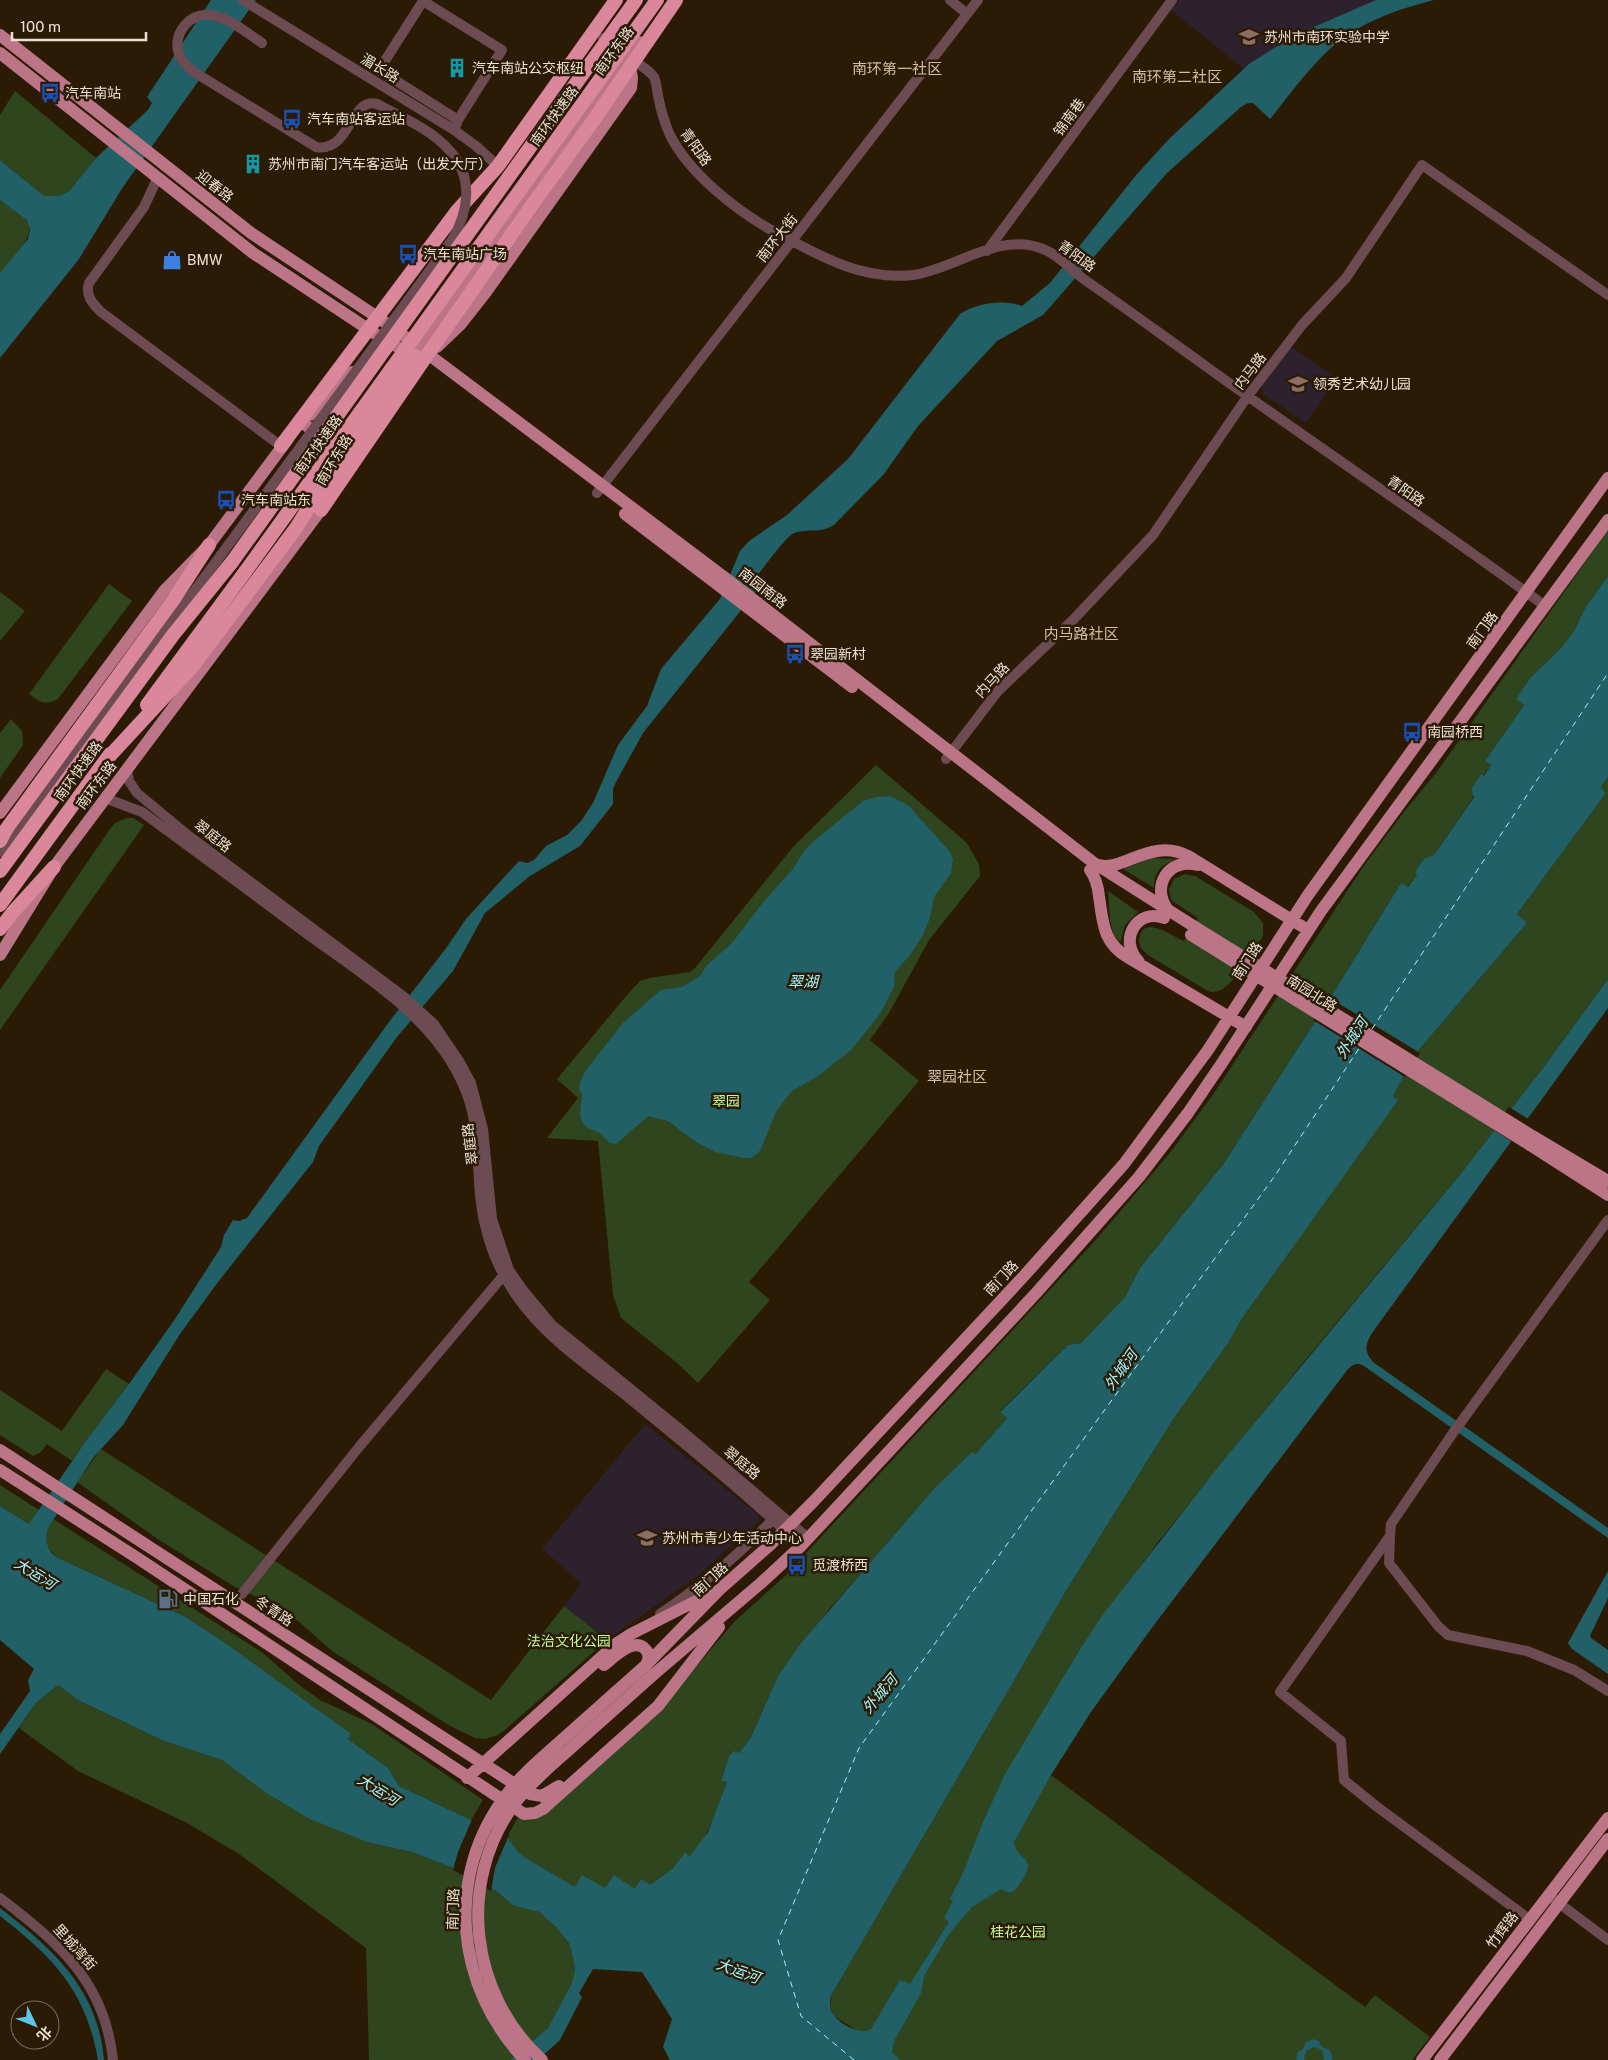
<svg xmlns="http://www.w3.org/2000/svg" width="1608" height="2060" viewBox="0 0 1608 2060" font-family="'Public Sans','Noto Sans SC',sans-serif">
<rect width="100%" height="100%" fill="#2b1b05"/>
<path fill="#2e212e" d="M1179,0H1376L1309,29L1279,45L1244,69L1171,10Z
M1290,346L1337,378L1306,423L1263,394L1262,387L1264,381Z
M645,1424L755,1512L759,1516V1521L696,1577L607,1640L564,1606L581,1583L542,1549Z"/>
<path fill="#2f451e" d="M15,91L96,158L69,191L60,196L51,197L44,196L0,160V115Z
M0,200C8,206 20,212 26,219C39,235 10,261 0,273Z
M1608,530V576L1585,608L1574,631L1561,648L1531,677L1517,699L1524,705L1485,761L1491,765L1483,776L1481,774L1471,789L1474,796L1434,855L1407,887L1401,883L1329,1000L1224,1163L1140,1268L1125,1297L1081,1343L1068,1345L1000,1411L1007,1418L976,1455L932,1491L860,1575L831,1607L778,1676L751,1737L739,1753L729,1756L721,1781L727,1782C717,1809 710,1835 690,1856L685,1852L673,1868L650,1885L635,1889L575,1887L526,1858L516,1851L507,1837L520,1814L527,1819L679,1687L735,1621L785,1576L1094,1242L1169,1154L1212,1096L1363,867L1403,813L1436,773Z
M109,584L132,601L58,699C45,706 39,702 29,694Z
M0,592L25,611L0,641Z
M11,719L22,731L23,745L0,778V733Z
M876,765L966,842L979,864L980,876L929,940L889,1013L870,1040L919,1081L749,1282L770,1300L698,1383L676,1362L621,1318L613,1295L598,1141L547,1138L578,1098L557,1079L627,995L640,981L649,978L690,972L695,968L793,847Z
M1608,777V979L1546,1064L1459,1176L1303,1363L1159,1541L1082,1646L999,1788L1034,1805L1051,1775L1365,2007L1375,1995L1430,2037L1412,2060H901L833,2015L830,2005L832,1994L1066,1591L1174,1418L1229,1342L1241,1320L1397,1100L1393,1096L1417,1052L1527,923L1517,914L1606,793L1601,787Z
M127,818H133L144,825L0,1030V990L110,829L115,823Z
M1150,858L1176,859C1161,865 1154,872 1154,888L1123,869Z
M1185,874L1195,876L1254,912L1263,923V936L1260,941C1250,955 1228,999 1208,991L1148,955L1141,948L1139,941C1142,912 1171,936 1184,941L1198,918L1171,900L1169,890L1174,879Z
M1108,891L1138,912L1125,925L1121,941H1119L1113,933L1110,920Z
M106,1369L129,1384L72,1461L47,1444L40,1453L33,1456L0,1435V1390L62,1431Z
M101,1449L491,1700L564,1606L607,1640L505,1730L496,1736L484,1739L475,1738L450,1726L332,1651L298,1621L270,1603L235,1587L159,1540L77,1482Z
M0,1485L263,1653L298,1684L320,1700L372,1724L483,1800L471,1820L399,1786L388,1768L348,1739L350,1734L221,1640L184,1616L56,1557L29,1524L0,1506Z
M58,1685L78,1700L164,1741L222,1760L244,1774L367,1842L412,1852L461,1871L496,1891L514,1906L539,1912L556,1927L569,1943L573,1958L575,1970L571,1985L563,2002L548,2028L510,2060H369L366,1948L239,1854L187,1823L78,1771L19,1728L36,1703Z"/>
<path fill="#216067" d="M211,0H256L123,187L79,259L0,358V273L28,239L30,229L27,220L0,200V160L44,196H60L69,191L96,158L148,110L152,103L147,97Z
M1376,0H1434C1402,8 1369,19 1342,39C1314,60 1292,92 1270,119L1253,103H1248L1241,107L1167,173L1043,315L997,341L918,426L884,474L835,524C823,534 808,528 794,533C785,537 759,574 751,584L758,589L643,733L616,782L613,789V804L580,846L530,876L485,913L453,971L397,1037L319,1146L313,1162L218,1282L180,1334L123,1425L93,1458L48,1528C44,1539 47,1550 56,1557L184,1616L221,1640L351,1734L348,1739L388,1768L399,1786L507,1837L517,1851L526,1858L575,1887L582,1875L605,1888L614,1875L635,1889L641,1879L650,1885L673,1868L685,1852L690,1856L708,1832L727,1782L721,1781L729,1756L734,1751L739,1753L751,1737L778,1676L802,1642L932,1491L972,1452L976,1454L1007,1418L1000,1412L1068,1345L1081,1343L1125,1297L1140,1268L1224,1163L1329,1000L1401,883L1408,887L1417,875L1415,872L1424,859L1434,855L1474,797L1471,789L1481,774L1484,776L1491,765L1485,761L1524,705L1516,699L1531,677L1561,648L1574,631L1585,608L1608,576V777L1601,787L1606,793L1517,914L1527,923L1417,1052L1393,1096L1398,1100L1241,1320L1229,1342L1174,1418L1066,1591L832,1994C830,1999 829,2004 831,2010C834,2021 860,2037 871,2029L900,1980L910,1984L949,1922L944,1918L953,1901L950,1899L963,1873L983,1822L1005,1774L1082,1646L1104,1613L1222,1462L1459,1176L1546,1064L1608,979V1008L1372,1333C1365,1345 1364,1351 1373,1362L1608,1528V1538L1364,1366C1357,1362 1354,1364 1348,1369L1151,1629L1091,1712L1051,1775L1014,1842C1016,1856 1026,1856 1028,1865C1029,1871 1017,1890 1012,1892C1009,1894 1004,1890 1001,1889L972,1907L949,1934L924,1976L921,1993L894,2041L892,2053L901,2060H670L663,2047L672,2019L642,1972L593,1969L579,1993L582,1997L560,2040L538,2060H510L548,2028L571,1985L575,1970L573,1958L569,1943L556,1927L539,1912L514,1906L496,1891L461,1871L412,1852L367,1842L310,1819L268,1794L222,1760L164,1741L78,1700L58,1685L36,1703L0,1754V1734L30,1691L28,1680L34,1669L0,1640V1506L29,1524L86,1441L129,1384L173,1322L221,1247L224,1235L233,1220L239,1221L247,1218L389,1022L447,947L466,919L519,861L527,863L534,860L546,846L567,835L581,821L593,803L618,745L647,706L661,669L720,599L740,551L749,541L787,515L848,459L960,314C976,303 1004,299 1022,306L1050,283L1137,174L1169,139L1249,64L1279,45L1309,29Z
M890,796L908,805L950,852L953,859L951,873L934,897L930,918L923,935L910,955L895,972L894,987L880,1014L851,1050L818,1076L792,1091L783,1102L775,1114L761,1149L757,1154L751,1158H744L715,1152L696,1142L668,1121L648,1116L616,1144L610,1143L600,1133L586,1127L582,1122L580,1115L582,1095L579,1089L580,1082L586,1070L623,1023L661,990L682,987L700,976L707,965L732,943L765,900L793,869L804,851L814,841L863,801L877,797Z
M1608,1571V1598L1590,1636L1591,1638L1608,1650V1674L1572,1649L1568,1643Z
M0,1908C53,1949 98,1989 104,2060H98C86,1991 54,1958 0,1916Z
M1312,2039L1319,2041L1322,2047L1330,2050L1332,2055V2060H1324L1322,2050L1314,2047L1306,2051L1304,2060H1296L1298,2052L1303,2049L1306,2042Z"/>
<path fill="#2b1b05" d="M1328,997L1420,1053L1405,1077L1313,1020Z
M1509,1107L1530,1120L1514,1143L1492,1129Z
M473,1817L509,1835L495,1868L491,1891L453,1870L458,1852Z"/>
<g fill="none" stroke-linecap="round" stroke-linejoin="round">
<path stroke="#a1f4ff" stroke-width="1" stroke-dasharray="6 5" stroke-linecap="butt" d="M1372,1029L1608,673
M854,2060L801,2016L778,1940L859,1748L1274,1177L1360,1047"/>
<path stroke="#6d4b53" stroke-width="10" d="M243,0L454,130L476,146L498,166
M950,0L967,14
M603,38C610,44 618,50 626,56C635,63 647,67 654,77C657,83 657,93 659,100C661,111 665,123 669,133C688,173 738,212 775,232C818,255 862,281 913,275C955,269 999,231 1043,249C1059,255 1071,270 1085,280C1124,307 1162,335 1200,362C1314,445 1432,522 1545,606
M262,43C247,33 228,17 210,15C190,13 174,32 178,51C180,60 187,66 194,72L316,147C351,153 350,96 377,104
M454,130L458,120L502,50L423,1L379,70L458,120
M157,179L144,207L89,283C85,295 92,303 101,312L281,446
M987,251L1172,0
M597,493L978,0
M946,759L998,691L1073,620L1153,535L1247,397L1302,325L1346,278L1422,165L1608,295
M127,769L129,781L137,793L189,836L403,996L434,1024L459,1061L471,1083L483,1129L492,1219L509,1270L523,1290L552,1325L682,1431L808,1538
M105,798L142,812C195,851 247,889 299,928C359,973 434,1015 464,1087C484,1132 473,1182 486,1229C492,1255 503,1277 518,1298C547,1339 590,1367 629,1398C687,1446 746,1493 801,1546
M0,852L221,555
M1390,1537L1389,1563L1438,1626L1448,1635L1527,1651L1574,1670L1608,1691
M242,1594L359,1447L503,1276
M660,1614C701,1586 739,1555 773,1519
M1548,1895L1608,1940
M0,1898C59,1943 105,1982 113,2060
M1529,1919L1376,1806L1344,1780L1341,1741L1280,1692L1390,1536L1391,1524L1453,1433L1608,1220"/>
<path stroke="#bb7586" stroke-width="12" d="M0,35L251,233L392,327L724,577L1094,863L1195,927
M0,53L253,253L383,339L413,355
M437,347L460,325L486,292L631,88L632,78L629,60
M415,355L639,42
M310,415L352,372
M303,423L342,453
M625,514L852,687
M0,813L164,591L209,545L288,439
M1095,864C1122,875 1150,835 1190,857L1308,930
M1090,870C1096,878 1098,887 1099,896C1103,924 1103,943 1129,958L1246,1027
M1168,910C1150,886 1169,857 1198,865
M0,955L54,867L326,503
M1139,962C1117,939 1138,908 1164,918
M1534,1137L1608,1181
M1530,1145L1608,1195
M0,1450L530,1794L542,1796L559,1786
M0,1470L139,1559L524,1814L535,1813L543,1809L658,1706L719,1627
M604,1665C613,1658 635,1635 646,1650C650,1655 649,1660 646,1665
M646,1665L719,1590L770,1545L814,1501L1023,1277L1124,1164L1208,1050L1308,895L1608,478
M653,1675L761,1583L801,1546L1037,1292L1139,1177L1188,1113L1222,1063L1321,911L1608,520
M467,1778L617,1643L631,1634L710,1594
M1422,2060L1608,1818
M1440,2060L1608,1839"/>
<path stroke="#da869b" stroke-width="14" d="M281,446L457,211L498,166L616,0
M321,510L425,358L530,208
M147,705L245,572
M105,761L192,667L296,528L330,474L415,356
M0,841L7,828L174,599L209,545
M0,871L173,635L232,562
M0,905L110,754
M0,929L13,912L54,867"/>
<path stroke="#6d4b53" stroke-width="10" d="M221,555L452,240C469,211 474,177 449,150C431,129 401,117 377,104"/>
<path stroke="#bb7586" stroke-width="12" d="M1195,927L1534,1137
M1191,935L1530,1145
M525,2060C455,1986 444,1876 507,1794C523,1773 544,1756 564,1738C591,1714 618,1690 646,1665
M542,2060C470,1994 456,1883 515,1803C531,1782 552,1765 571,1748C599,1723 626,1699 653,1675"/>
<path stroke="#da869b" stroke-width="14" d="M530,208L593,121L676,0
M232,562L636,0
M245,572L657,0"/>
</g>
<defs>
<symbol id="school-bare" viewBox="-9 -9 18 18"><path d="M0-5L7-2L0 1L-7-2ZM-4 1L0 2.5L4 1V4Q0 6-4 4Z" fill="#8d6e63" stroke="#2b1b05" stroke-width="2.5" paint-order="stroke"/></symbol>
<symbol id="building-bare" viewBox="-9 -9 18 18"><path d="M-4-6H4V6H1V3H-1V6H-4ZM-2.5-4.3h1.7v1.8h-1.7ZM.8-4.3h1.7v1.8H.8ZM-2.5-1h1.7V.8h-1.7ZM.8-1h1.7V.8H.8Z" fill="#0f9aa8" stroke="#2b1b05" stroke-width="2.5" paint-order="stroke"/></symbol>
<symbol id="bus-bare" viewBox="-9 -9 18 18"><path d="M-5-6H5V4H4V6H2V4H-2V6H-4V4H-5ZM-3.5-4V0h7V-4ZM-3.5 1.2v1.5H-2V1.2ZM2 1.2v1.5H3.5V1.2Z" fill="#1a4fb4" stroke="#2b1b05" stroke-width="2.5" paint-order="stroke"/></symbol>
<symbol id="shop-bare" viewBox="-9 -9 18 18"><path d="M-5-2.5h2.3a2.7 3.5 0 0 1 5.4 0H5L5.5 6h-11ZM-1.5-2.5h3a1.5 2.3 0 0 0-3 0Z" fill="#3f7fe0" stroke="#2b1b05" stroke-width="2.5" paint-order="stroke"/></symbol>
<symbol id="university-bare" viewBox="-9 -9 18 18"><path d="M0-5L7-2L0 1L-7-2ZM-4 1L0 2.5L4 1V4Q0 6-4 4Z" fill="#8d6e63" stroke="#2b1b05" stroke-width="2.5" paint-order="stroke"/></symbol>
<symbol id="fuel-bare" viewBox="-9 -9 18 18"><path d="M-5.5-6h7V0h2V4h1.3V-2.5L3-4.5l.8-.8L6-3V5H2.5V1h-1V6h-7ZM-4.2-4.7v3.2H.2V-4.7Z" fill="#5c6f8a" stroke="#2b1b05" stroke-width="2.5" paint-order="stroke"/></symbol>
</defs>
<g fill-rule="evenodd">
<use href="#school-bare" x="1235" y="23" width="28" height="28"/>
<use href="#building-bare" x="443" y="54" width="28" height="28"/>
<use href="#bus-bare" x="36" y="79" width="28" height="28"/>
<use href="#bus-bare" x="278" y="105" width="28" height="28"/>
<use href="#building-bare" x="239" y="150" width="28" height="28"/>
<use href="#bus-bare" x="394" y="240" width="28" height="28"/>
<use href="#shop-bare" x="158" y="246" width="28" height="28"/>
<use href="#school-bare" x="1284" y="370" width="28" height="28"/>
<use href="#bus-bare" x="212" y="486" width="28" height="28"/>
<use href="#bus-bare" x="781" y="640" width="28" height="28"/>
<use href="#bus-bare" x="1398" y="718" width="28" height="28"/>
<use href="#university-bare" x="633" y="1524" width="28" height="28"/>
<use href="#bus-bare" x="783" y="1551" width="28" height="28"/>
<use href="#fuel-bare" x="154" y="1585" width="28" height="28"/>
</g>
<g text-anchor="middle" stroke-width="5" stroke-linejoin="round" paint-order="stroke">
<g font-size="14" fill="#ebe1d3" stroke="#2b1b05" text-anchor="start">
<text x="1264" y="42">苏州市南环实验中学</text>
<text x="472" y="73">汽车南站公交枢纽</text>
<text x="65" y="98">汽车南站</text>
<text x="307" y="124">汽车南站客运站</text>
<text x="268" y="169">苏州市南门汽车客运站（出发大厅）</text>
<text x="423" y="259">汽车南站广场</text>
<text x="187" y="265">BMW</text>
<text x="1313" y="389">领秀艺术幼儿园</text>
<text x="241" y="505">汽车南站东</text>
<text x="810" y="659">翠园新村</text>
<text x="1427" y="737">南园桥西</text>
<text x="662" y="1543">苏州市青少年活动中心</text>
<text x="812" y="1570">觅渡桥西</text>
<text x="183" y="1604">中国石化</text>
</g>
<g font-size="14" fill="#ebe1d3" stroke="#2b1b05">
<text transform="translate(614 51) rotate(-54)" y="5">南环东路</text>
<text transform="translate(380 68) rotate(31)" y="5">湄长路</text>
<text transform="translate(554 116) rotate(-54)" y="5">南环快速路</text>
<text transform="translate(1069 117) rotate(-54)" y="5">锦南巷</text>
<text transform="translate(696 147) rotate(55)" y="5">青阳路</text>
<text transform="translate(215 186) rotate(38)" y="5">迎春路</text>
<text transform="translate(777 238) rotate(-52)" y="5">南环大街</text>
<text transform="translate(1077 256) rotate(36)" y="5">青阳路</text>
<text transform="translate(1250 371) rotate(-53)" y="5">内马路</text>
<text transform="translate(318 445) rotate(-54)" y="5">南环快速路</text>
<text transform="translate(334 460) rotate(-59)" y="5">南环东路</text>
<text transform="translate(1406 491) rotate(35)" y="5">青阳路</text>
<text transform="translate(763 588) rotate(38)" y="5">南园南路</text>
<text transform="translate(1482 630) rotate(-54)" y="5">南门路</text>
<text transform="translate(992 680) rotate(-47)" y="5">内马路</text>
<text transform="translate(78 771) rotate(-54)" y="5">南环快速路</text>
<text transform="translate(96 785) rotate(-53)" y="5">南环东路</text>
<text transform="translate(213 836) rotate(38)" y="5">翠庭路</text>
<text transform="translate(1247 961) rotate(-57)" y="5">南门路</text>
<text transform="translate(1312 993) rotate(32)" y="5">南园北路</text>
<text transform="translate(470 1144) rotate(-97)" y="5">翠庭路</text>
<text transform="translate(1001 1278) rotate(-47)" y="5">南门路</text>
<text transform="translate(742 1463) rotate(40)" y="5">翠庭路</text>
<text transform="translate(710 1579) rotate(-43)" y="5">南门路</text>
<text transform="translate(274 1611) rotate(33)" y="5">冬青路</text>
<text transform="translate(453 1909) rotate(-88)" y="5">南门路</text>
<text transform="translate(1502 1930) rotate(-53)" y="5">竹辉路</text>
<text transform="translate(75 1947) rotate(48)" y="5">里城湾街</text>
</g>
<g font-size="14" fill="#c0f898" stroke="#2b1b05">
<text x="726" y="1106">翠园</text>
<text x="569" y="1646">法治文化公园</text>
<text x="1018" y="1937">桂花公园</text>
</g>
<g font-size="15" fill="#d3bfa4" stroke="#2b1b05">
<text x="897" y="74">南环第一社区</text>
<text x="1177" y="82">南环第二社区</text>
<text x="1081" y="639">内马路社区</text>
<text x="957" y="1082">翠园社区</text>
</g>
<g font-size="15" font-style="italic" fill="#a1f4ff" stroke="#2b1b05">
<text x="803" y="987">翠湖</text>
<text transform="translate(1352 1038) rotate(-57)" y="5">外城河</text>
<text transform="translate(1121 1370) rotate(-55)" y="5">外城河</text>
<text transform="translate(35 1574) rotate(32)" y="5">大运河</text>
<text transform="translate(880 1694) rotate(-50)" y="5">外城河</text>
<text transform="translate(378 1790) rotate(32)" y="5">大运河</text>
<text transform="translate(738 1971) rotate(20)" y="5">大运河</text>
</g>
</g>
<g transform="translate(35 2025) rotate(133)"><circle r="24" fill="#2b1b05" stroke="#786a57"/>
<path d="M0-4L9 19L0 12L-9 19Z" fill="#5dc7e8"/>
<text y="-8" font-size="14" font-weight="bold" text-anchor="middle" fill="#ebe1d3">北</text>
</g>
<path d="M12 32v8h134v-8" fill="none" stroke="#ebe1d3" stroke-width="2.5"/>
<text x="20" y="32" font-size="15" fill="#ebe1d3" stroke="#2b1b05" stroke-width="4" paint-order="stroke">100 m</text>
</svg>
